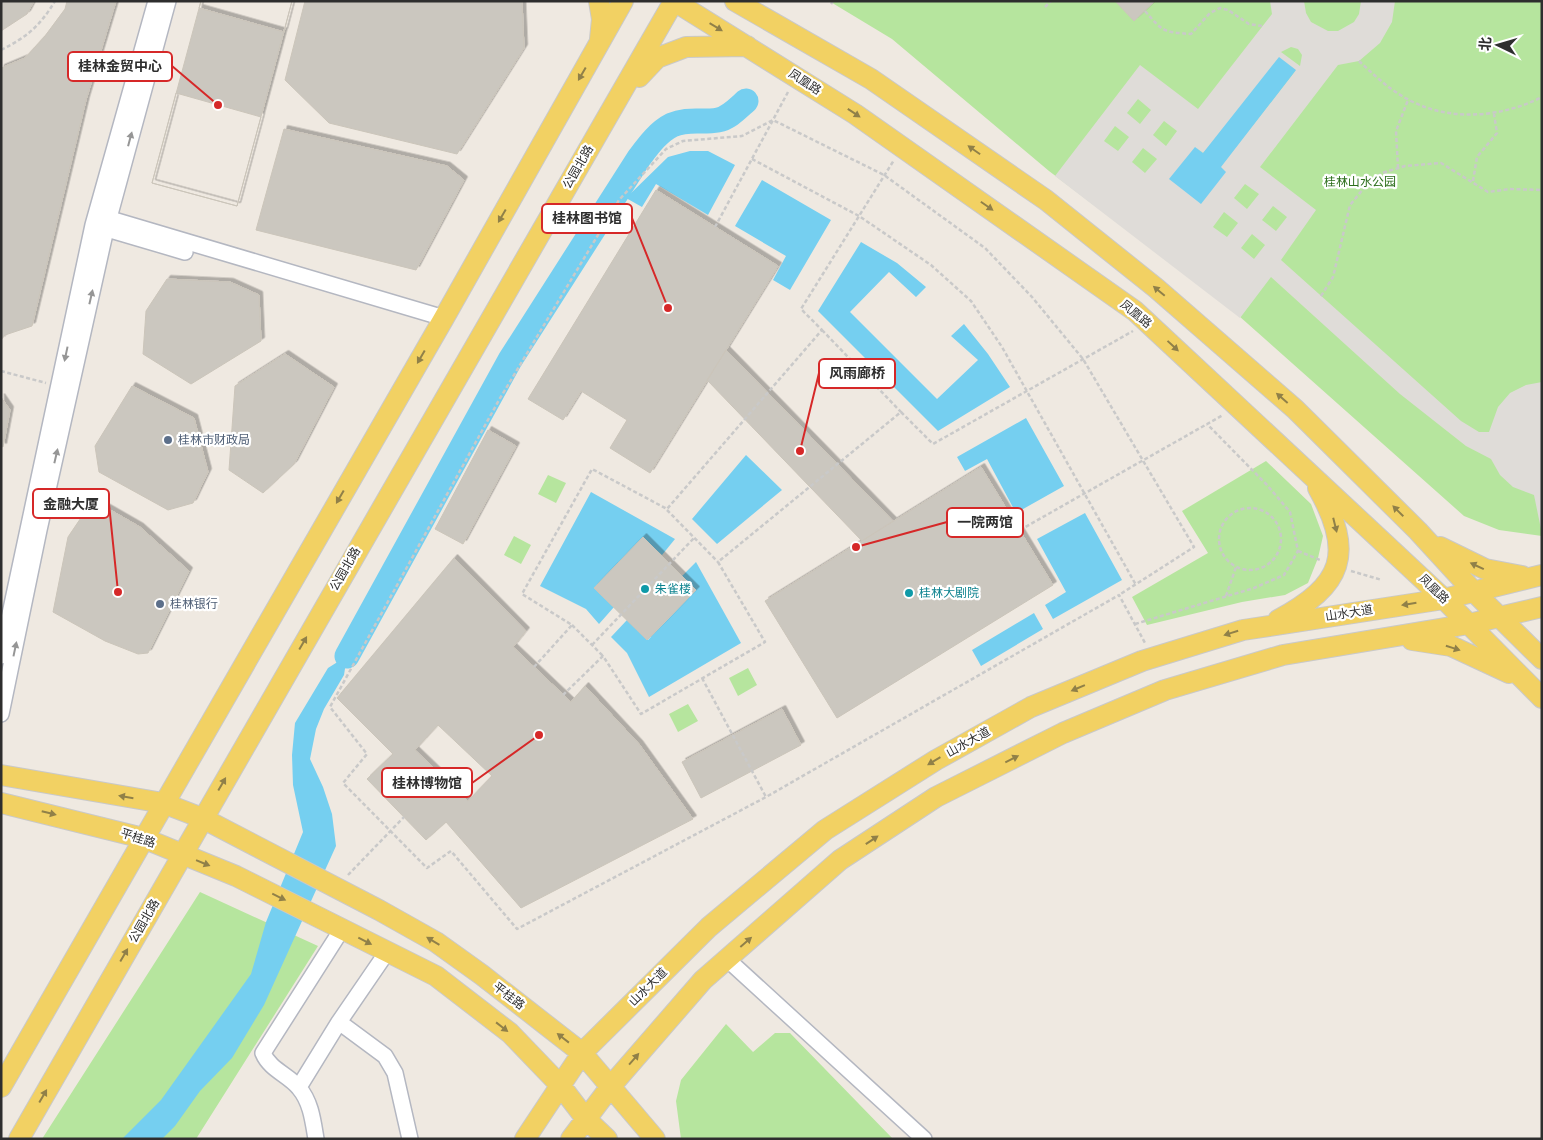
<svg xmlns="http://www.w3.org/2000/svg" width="1543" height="1140" viewBox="0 0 1543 1140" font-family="Arial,'Noto Sans SC',sans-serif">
<defs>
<filter id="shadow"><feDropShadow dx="3.5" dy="-3.5" stdDeviation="0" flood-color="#0004"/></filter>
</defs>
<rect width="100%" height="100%" fill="#efe9e1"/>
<path fill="#b6e59e" d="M829,1H1542V536L1499,530L1464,516L1230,308L1049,171L892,39Z
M1266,461L1311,504L1323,536L1318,558L1308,583L1285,595L1242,602L1147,625L1132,597L1208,553L1182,511Z
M548,475L566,483L556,503L538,494Z
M514,536L531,545L521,564L504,555Z
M748,668L757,685L738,696L729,678Z
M688,704L698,721L678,732L669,714Z
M200,892L318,946L196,1139H42Z
M726,1024L753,1052L775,1033H790L893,1139H681L676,1101L681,1080Z"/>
<path fill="#dfdcd8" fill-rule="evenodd" d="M1270,1H1304L1306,13L1311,22L1328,31H1338L1354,22L1359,14L1361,1H1395L1392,22L1380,43L1359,61L1338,65L1260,167L1316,210L1281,260L1461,421L1479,432H1489L1498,407L1510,393L1526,385L1542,382V534L1534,495L1513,487L1500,475L1491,459L1466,446L1400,394L1271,277L1240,318L1055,176L1140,65L1198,109L1272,14ZM1291,47L1298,49L1302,55L1300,66L1281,52ZM1296,70L1220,167L1226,172L1195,147L1203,153ZM1138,99L1151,110L1140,124L1127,113ZM1164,121L1177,131L1166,146L1153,135ZM1115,126L1129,137L1118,151L1104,141ZM1143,148L1157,159L1145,173L1132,162ZM1245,184L1259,194L1247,209L1234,198ZM1273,206L1287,217L1276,231L1262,220ZM1224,212L1238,223L1227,237L1213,227ZM1252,234L1265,245L1254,259L1241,248Z"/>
<path fill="#75cff0" d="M1279,57L1296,70L1221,167L1226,172L1201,204L1169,179L1195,147L1203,153Z
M690,151H708L735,165L708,215L656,184L642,207L626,198L668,157Z
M762,180L831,220L790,290L773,280L786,256L735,226Z
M861,242L897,263L926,287L916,297L889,272L850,312L937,399L978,360L951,336L964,324L988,354L1010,387L938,431L818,311Z
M1026,418L1064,486L1016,513L987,459L965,471L957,457Z
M746,455L782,490L717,544L692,519Z
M591,492L675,539L662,555L643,538L594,588L614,607L599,624L586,609L540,586Z
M1085,513L1122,580L1053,619L1045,605L1066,592L1037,539Z
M696,562L741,643L649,697L627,653L611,637L627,620L648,640L696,590L682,576Z
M1034,613L1043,629L981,666L972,650Z
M347,656L344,675L324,709L316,729L310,759L323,787L332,814L336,846L264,1005L232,1058L200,1091L175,1126L162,1139H122L161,1100L251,974L266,922L303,832L293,785L292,755L295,723L328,668Z"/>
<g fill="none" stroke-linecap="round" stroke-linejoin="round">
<path stroke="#75cff0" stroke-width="25" d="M347,656L510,360L639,158C648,146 658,132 672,125C688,118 701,123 718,120C729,118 738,108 746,101"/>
</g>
<path fill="#cbc7bf" stroke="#cbc5ba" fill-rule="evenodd" filter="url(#shadow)" d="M1,1H34L27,14L1,31Z
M67,1H116L86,100L32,326L5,335L1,340V68L25,58L45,36L65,9Z
M201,1H292L237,206L152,183Z
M201,1H292L284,32L199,8Z
M305,1H522L524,48L457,154L329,123L285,80Z
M1115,1H1155L1134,21Z
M176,93L261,117L237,206L152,183Z
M284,129L447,166L464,180L416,270L256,230Z
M656,190L778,266L650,473L610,448L627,420L581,391L563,420L528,399Z
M167,279L230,282L259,295L261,341L191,384L143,354L146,311Z
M726,350L893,521L862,541L707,380Z
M285,354L334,387L294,464L263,493L229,470L235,386Z
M132,386L194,418L208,472L193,503L168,510L99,472L95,446Z
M1,397L10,410L3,447L1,446Z
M488,430L516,446L463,544L435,529Z
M981,467L1053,585L837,718L765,601Z
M93,500L140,527L189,571L148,653L138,654L105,641L53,612L68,537Z
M643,537L696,590L647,640L594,588Z
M454,558L526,631L513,647L571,702L585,686L639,744L693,819L521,908L446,822L426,840L367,779L393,754L337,698ZM438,725L492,776L468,801L415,750Z
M782,709L801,745L701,798L682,762Z"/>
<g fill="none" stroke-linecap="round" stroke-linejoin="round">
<defs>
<path id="minor" d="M100,216L444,318
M97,226L185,252
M1,656L93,225L156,1
M1,714L39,530L106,229L168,1
M387,952L339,1022L385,1056L395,1073L410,1139
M727,959L924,1139
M299,1087L339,1022
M316,1139C313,1121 311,1102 299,1088C289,1075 270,1070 263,1053L342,929"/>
<path id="major" d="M599,1L602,19L600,39
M674,1L855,114L1135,311L1444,599L1542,698
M735,1L871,79L1046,200L1156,288L1295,409L1418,531L1473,591L1542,659
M639,77L657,58L686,47L747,46
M1440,547L1485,569L1522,576
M1278,620C1343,585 1355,554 1318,488
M1412,640L1451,646L1509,673
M1,775L163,803L202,818L379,910L436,942L482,975L582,1053L655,1139
M1,803L143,838L236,876L436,976L510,1033L560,1085L586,1119L607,1139
M1,1087L444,318L623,1
M19,1139L674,1
M525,1139L582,1053L709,927L825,830L936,760L1031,707L1142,661L1243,630L1444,599L1542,575
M571,1139L611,1086L703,980L840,860L936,797L1063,733L1165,690L1283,655L1469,624L1542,607"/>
</defs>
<use href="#minor" stroke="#b4b7c1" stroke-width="18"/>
<use href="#major" stroke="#c9c9c9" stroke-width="22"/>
<path stroke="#c9c9c9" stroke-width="2.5" stroke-dasharray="4 2.5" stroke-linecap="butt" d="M831,4L833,1
M1045,7L1051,1
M1145,11C1163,32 1163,32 1191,34L1210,13L1220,8L1228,10L1249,24L1262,26
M1,50C27,37 40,26 55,1
M1359,61C1375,76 1391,91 1411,101C1452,122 1502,117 1542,97
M788,92L773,120L742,136L683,141L666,149L619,200L499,400L330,707L367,754L343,783L427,868L451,851L517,929L766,797L1119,595L1145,643
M752,159L859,216L931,265L971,301L1002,347L1136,585
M1398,168L1396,131L1408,100
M1473,181L1477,157L1497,133L1494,114
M715,227L773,120L884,175L985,248L1032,297L1083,359L1194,547L1119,595
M1321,296L1333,277L1350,205L1364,188L1382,173L1405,166L1441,163L1488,192L1510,189L1542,190
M822,330L901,412
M1,371L46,383
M1219 539a31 31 0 1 1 62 0a31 31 0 1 1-62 0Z
M667,510L718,562
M1020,530L1223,415
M1298,551L1320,560
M1351,571L1382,580
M1226,596L1236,567
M1135,624L1254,588L1284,575L1298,551L1290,512L1267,485L1207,424
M572,625L603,656
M592,645L694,538
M534,667L572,625L522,594L592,469L667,509L822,330L801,309L894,160
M702,678L766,797
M563,695L603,656L641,714L765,642L718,562L901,412L933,444L1133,331
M348,875L404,817"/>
<use href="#minor" stroke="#fff" stroke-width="15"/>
<use href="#major" stroke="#f2d163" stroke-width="20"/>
</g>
<defs><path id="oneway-solid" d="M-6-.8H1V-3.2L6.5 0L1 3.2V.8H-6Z" transform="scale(1.25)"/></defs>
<g fill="#908048">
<use href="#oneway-solid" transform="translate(716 27) rotate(31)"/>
<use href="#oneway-solid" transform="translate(582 74) rotate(120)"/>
<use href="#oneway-solid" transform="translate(854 113) rotate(34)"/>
<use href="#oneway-solid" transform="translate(974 150) rotate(-145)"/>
<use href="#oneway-solid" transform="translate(987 206) rotate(35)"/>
<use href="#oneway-solid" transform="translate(502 216) rotate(120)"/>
<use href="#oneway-solid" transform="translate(1159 291) rotate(-140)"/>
<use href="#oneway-solid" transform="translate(1173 346) rotate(43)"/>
<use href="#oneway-solid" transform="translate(421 357) rotate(120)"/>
<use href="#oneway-solid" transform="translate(1282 398) rotate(-139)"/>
<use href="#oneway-solid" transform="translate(340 497) rotate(120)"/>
<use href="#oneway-solid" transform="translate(1398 511) rotate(-135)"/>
<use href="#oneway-solid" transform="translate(1335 525) rotate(76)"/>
<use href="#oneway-solid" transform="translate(1477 566) rotate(-155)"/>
<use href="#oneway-solid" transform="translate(1409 604) rotate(171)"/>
<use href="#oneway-solid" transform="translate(1231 633) rotate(163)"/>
<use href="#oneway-solid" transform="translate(303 643) rotate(-60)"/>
<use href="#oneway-solid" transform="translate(1453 648) rotate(18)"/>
<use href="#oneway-solid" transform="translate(1078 688) rotate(157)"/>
<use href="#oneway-solid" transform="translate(1012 759) rotate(-27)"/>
<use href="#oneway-solid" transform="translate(934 761) rotate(149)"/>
<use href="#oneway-solid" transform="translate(222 784) rotate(-60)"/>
<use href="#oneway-solid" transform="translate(126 797) rotate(-170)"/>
<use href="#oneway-solid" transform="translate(49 813) rotate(14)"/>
<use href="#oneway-solid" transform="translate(872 840) rotate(-34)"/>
<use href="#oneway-solid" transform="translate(203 863) rotate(22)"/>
<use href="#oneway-solid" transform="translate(279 897) rotate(26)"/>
<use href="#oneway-solid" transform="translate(365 941) rotate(27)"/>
<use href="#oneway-solid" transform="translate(433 941) rotate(-149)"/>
<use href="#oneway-solid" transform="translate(746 942) rotate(-41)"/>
<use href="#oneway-solid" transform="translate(124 955) rotate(-60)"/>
<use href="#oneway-solid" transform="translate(502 1027) rotate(38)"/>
<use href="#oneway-solid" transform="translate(563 1038) rotate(-142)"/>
<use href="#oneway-solid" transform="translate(634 1059) rotate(-49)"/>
<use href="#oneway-solid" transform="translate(43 1096) rotate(-60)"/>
</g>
<g fill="#969696">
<use href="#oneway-solid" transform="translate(130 139) rotate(-75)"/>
<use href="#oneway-solid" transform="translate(91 297) rotate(-77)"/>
<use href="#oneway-solid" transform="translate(66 354) rotate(102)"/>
<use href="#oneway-solid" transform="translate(56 456) rotate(-77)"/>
<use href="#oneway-solid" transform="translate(15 649) rotate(-78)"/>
</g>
<g fill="#5c6f8a" stroke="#fff" stroke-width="2">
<circle cx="168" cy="440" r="5"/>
<circle cx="160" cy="604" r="5"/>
</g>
<g fill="#0f9aa8" stroke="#fff" stroke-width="2">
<circle cx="645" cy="589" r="5"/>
<circle cx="909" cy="593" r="5"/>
</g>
<g text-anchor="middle" stroke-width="4.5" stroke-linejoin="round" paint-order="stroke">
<g font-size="12" fill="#2e2e2e" stroke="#fff">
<text transform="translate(805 82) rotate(33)" y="4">凤凰路</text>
<text transform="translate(578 167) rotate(-60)" y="4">公园北路</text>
<text transform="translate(1136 314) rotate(39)" y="4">凤凰路</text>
<text transform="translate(345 569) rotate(-60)" y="4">公园北路</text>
<text transform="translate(1434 589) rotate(44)" y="4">凤凰路</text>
<text transform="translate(1349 613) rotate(-9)" y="4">山水大道</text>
<text transform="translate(968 742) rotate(-29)" y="4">山水大道</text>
<text transform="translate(138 838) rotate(18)" y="4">平桂路</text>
<text transform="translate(144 921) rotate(-60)" y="4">公园北路</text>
<text transform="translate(648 987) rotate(-45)" y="4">山水大道</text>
<text transform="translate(509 996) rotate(38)" y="4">平桂路</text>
</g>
<g font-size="12" fill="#2c6e1b" stroke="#fff">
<text x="1360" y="186">桂林山水公园</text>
</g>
<g font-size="12" fill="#4e5e75" stroke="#fff" text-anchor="start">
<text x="178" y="444">桂林市财政局</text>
<text x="170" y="608">桂林银行</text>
</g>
<g font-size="12" fill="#0d838f" stroke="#fff" text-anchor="start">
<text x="655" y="593">朱雀楼</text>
<text x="919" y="597">桂林大剧院</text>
</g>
</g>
<path fill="none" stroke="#d62828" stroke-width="2" d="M218 105L172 66M668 308L632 218M800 451L819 373M118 592L109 504M856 547L947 522M539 735L472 783"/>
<g fill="#d62828" stroke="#fff" stroke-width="2">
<circle cx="218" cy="105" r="5"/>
<circle cx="668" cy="308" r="5"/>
<circle cx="800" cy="451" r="5"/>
<circle cx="118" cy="592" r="5"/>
<circle cx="856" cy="547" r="5"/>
<circle cx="539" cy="735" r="5"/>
</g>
<g fill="#fff" stroke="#d62828" stroke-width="2">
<rect x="68" y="52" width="104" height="29" rx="5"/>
<rect x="542" y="204" width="90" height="29" rx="5"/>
<rect x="819" y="359" width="76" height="29" rx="5"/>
<rect x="33" y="489" width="76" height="29" rx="5"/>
<rect x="947" y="508" width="76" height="29" rx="5"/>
<rect x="382" y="768" width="90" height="29" rx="5"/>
</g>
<g font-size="14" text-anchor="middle" font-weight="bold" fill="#2e2e2e">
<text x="120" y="71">桂林金贸中心</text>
<text x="587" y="223">桂林图书馆</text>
<text x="857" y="378">风雨廊桥</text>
<text x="71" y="509">金融大厦</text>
<text x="985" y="527">一院两馆</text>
<text x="427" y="788">桂林博物馆</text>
</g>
<rect width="1543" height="1140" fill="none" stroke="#2e2e2e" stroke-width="5"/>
<g transform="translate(1498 45) rotate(275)" stroke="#ffffff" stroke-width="4" paint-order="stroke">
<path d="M0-4L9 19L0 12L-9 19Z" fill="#2e2e2e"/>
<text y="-8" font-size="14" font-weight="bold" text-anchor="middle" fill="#2e2e2e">北</text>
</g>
</svg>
